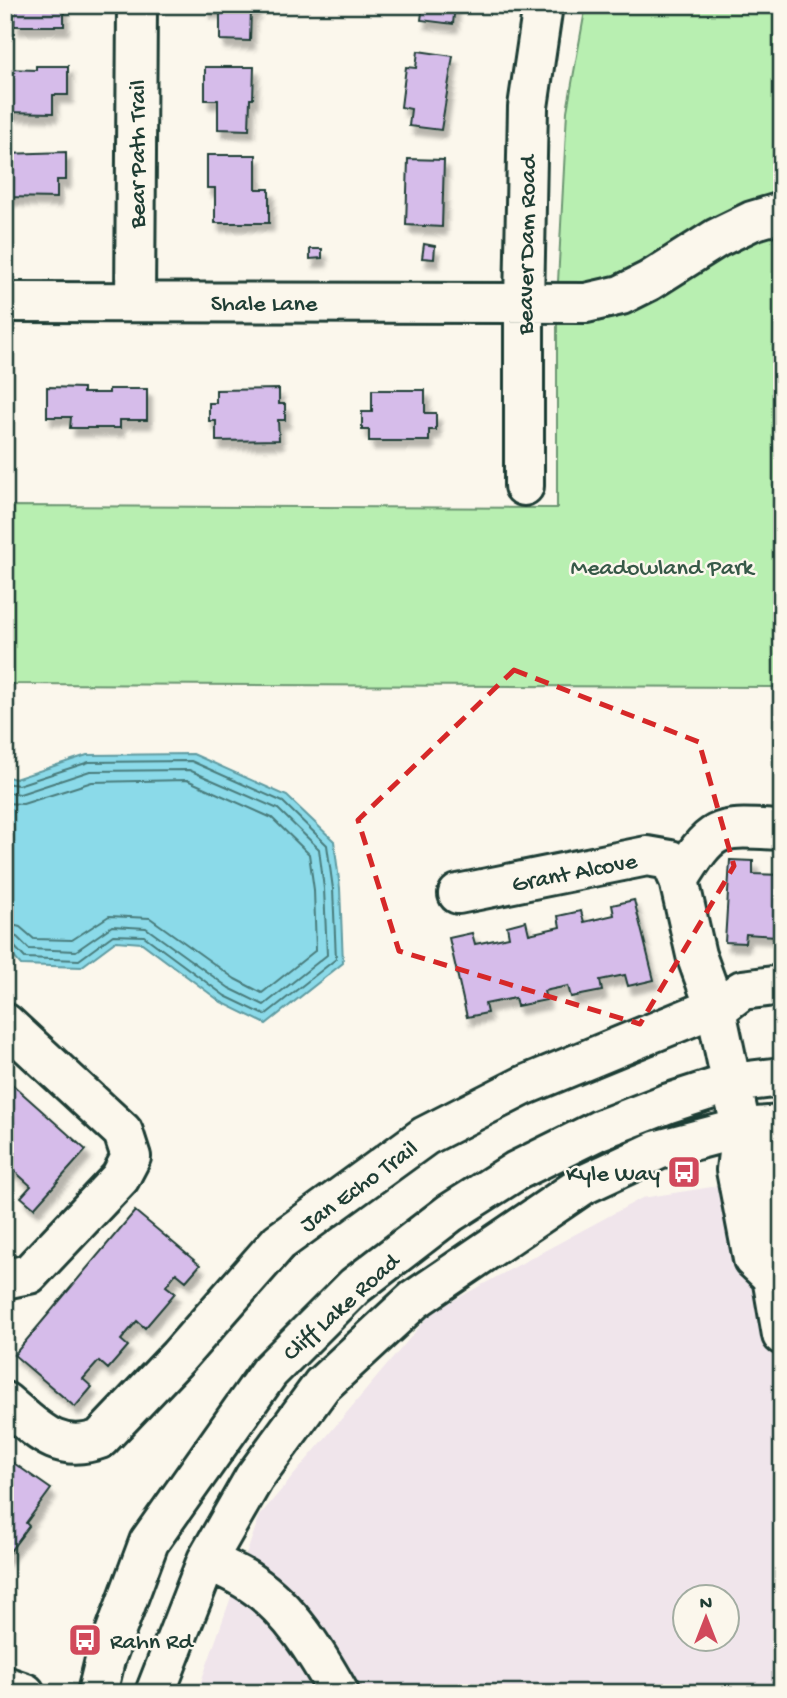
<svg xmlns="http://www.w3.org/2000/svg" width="787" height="1698" viewBox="0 0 787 1698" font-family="'Gochi Hand',sans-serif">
<defs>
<filter id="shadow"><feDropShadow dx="4.5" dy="8" stdDeviation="2" flood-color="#0004"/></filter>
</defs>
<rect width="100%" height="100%" fill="#fbf7ec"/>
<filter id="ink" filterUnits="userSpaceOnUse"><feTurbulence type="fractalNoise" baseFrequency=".0143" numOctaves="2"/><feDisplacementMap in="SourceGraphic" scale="14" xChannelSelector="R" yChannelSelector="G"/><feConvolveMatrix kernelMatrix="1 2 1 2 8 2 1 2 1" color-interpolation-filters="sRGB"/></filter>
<g filter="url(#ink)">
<path fill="#f0e5eb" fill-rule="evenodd" d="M782,1176V1693H197L260,1515L432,1312L642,1198ZM686,1596H728V1638H686Z"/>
<path fill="#b8efb1" stroke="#6c9672" stroke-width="2" d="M586,5H782V687L5,684V506L557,508V301L567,111Z"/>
<path fill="#8bdae9" stroke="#609ba1" stroke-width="2" d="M193,754L287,796L334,841L340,888L343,963L266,1024L221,1002L142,943L116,941L81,967L21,965L5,947V776L15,779L87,755Z"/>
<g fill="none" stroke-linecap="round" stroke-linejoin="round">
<path stroke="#4a7c7c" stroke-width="2" d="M5,783L18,785L89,762L191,761L283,802L327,845L333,889L336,959L265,1015L225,996L144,936L113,935L79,960L25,958L12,944L5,943
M5,792L20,794L90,771L189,770L278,809L319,849L324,889L327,955L264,1005L229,988L146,928L112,926L76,951L29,949L17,937L5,934
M5,803L23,804L92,782L187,780L272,818L309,854L314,890L316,950L262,993L235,979L150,918L109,916L72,940L34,939L20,927L5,923"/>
</g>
<path fill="#d6bcea" stroke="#1f3d34" stroke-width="2" filter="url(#shadow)" d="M15,5H64V26H14Z
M206,5H255V11L251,10L250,41L220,40V10H206Z
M423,5H455L453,24L421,20Z
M418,51L453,56L441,130L409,126L411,109L401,107L406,67L416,68Z
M36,66H68V95H53V113L5,112L6,69L36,70Z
M205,67H254L253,99H250L249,130L218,129V100H205Z
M66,152V180H57V198L6,197V154Z
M207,155H256V189H269V223H215V188H207Z
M408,159L444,160L442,227L406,225Z
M424,244L435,246L434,259L422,258Z
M310,249H322V258L310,259Z
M47,387L83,388V393H109V389H147V420H120V428H70L71,417H47Z
M279,389V404H285V420H278L279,440L216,441V421H209V403H216V390Z
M372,390H425V413H436V430H429V441H369V430H362V412H372Z
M730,860L753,861V874L782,875V946L776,945V936L746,934L745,943L725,942Z
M634,900L654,980L628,986L625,975L600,980L602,991L571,997L568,986L544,991L546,1000L517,1006L515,998L485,1004L487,1013L467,1017L449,938L472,933L475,944L509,937L507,926L526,921L529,934L560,927L558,916L581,911L584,922L614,915L612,905Z
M5,1078L86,1150L34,1208L21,1197L31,1186L11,1168L5,1174Z
M135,1211L200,1265L186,1281L176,1273L166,1286L175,1293L145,1328L137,1321L121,1340L128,1346L108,1369L99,1361L83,1379L92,1387L75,1407L14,1355Z
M5,1457L51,1489L26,1523L29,1526L5,1558Z"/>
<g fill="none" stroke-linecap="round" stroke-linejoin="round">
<defs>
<path id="minor" d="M5,302L586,303L621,295L649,281L717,238L752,221L782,212
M135,302L137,5
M524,486V303L528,107L543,5
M458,894L647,856L670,860L679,880
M5,1023L123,1132L131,1157L120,1178L29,1274L5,1279
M741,1128L768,1163L781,1256L772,1277L782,1335
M772,1277L753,1259L736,1170L741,1128L716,1010L696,955L679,880C714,823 717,827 782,830
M5,1402C36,1428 57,1455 100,1439L178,1357L279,1242L425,1136L523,1086L708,1010H716L742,990L782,985
M207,1560C221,1567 238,1574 251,1583C290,1609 316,1652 339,1693
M5,1686L25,1693
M97,1693L105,1660L149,1542L269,1372L355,1286L450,1213L516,1171L599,1130L666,1104L731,1083L782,1077
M155,1693L207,1560L254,1478L322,1385L414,1300L583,1185L658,1150L741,1128L782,1125"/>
</defs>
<use href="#minor" stroke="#1f3d34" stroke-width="44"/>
<use href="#minor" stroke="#fbf7ec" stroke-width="38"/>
</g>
</g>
<path fill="none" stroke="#d62828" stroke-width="5" stroke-dasharray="14 9" stroke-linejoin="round" d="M514,670L699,742L734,866L640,1024L399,951L358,820Z"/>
<defs>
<symbol id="bus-square" viewBox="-11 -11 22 22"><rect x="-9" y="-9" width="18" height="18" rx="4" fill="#d1495b" stroke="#fbf7ec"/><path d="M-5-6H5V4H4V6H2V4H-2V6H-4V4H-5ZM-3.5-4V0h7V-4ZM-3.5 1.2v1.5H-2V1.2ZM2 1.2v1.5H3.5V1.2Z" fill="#fff"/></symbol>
</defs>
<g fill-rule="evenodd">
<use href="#bus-square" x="665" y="1153" width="38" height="38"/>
<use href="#bus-square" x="66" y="1621" width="38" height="38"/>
</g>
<g text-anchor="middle" stroke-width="5" stroke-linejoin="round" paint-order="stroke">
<g font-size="24" fill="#1f3d34" stroke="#fbf7ec">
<text transform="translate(136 154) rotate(-90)" y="8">Bear Path Trail</text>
<text transform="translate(525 245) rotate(-89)" y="8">Beaver Dam Road</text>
<text x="264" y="310">Shale Lane</text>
<text transform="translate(574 871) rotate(-11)" y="8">Grant Alcove</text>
<text transform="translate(358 1185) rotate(-36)" y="8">Jan Echo Trail</text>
<text transform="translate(340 1306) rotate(-42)" y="8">Cliff Lake Road</text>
</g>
<g font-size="24" fill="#365847" stroke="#fbf7ec">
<text x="662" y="574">Meadowland Park</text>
</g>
<g font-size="24" fill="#1f3d34" stroke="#fbf7ec" text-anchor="end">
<text x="660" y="1180">Kyle Way</text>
<text x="110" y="1648" text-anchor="start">Rahn Rd</text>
</g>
</g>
<rect width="787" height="1698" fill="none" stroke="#fbf7ec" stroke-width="28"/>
<rect x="14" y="14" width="759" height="1670" fill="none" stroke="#1f3d34" stroke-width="2.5" filter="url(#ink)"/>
<g transform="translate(706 1618)"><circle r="33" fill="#fbf7ec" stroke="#a3ada2" stroke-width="2"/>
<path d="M0-5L12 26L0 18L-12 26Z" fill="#d1495b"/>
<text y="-10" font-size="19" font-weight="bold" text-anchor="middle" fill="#1f3d34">N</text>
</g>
</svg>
